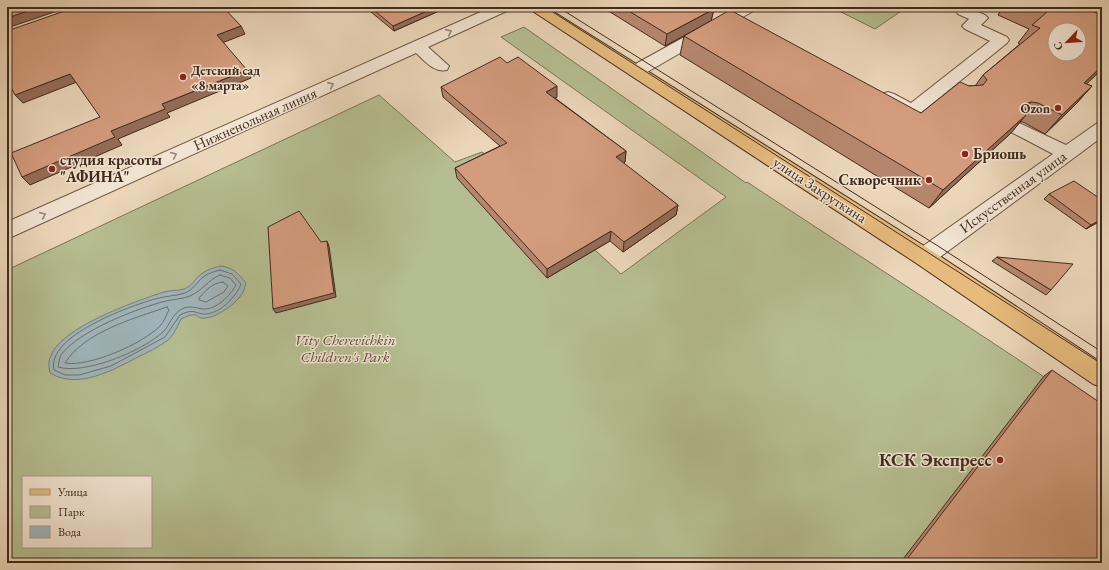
<svg xmlns="http://www.w3.org/2000/svg" width="1109" height="570" viewBox="0 0 1109 570" font-family="'EB Garamond',serif">
<rect width="100%" height="100%" fill="#ebd6b9"/>
<filter id="stains"><feTurbulence type="fractalNoise" baseFrequency=".005" numOctaves="4"/><feColorMatrix values="0 0 0 0 .2 0 0 0 0 .09 0 0 0 0 .02 0 0 0 .5 -.17"/></filter>
<radialGradient id="worn" r=".72"><stop offset=".6" stop-color="#630" stop-opacity="0"/><stop offset="1" stop-color="#630" stop-opacity=".3"/></radialGradient>
<path fill="#b5be91" stroke="#7b7457" fill-rule="evenodd" d="M831,7H907L875,29Z
M524,27L746,183L747,182C865,260 985,336 1102,416V563H7V270L379,95L455,162L482,152L507,169L621,274L726,197L501,37ZM23,477H151V547H23Z"/>
<path fill="#9fb6bc" stroke="#797e7c" d="M220,266C232,267 238,273 246,283C245,285 245,289 243,292C238,303 214,320 201,318C200,318 197,316 196,315C190,314 186,317 181,319C177,327 174,335 168,340C159,347 148,352 138,357C113,370 78,390 50,373C49,368 48,363 50,358C58,328 136,301 164,292C170,290 178,291 184,289C192,286 195,279 200,275C206,270 213,268 220,266Z"/>
<g fill="none" stroke-linecap="round" stroke-linejoin="round">
<path stroke="#70706c" stroke-width="1" d="M220,270L232,274L241,284C236,297 221,312 207,314C195,315 196,307 180,315L165,337L111,366L79,375H65L54,370C46,336 130,306 155,299C165,296 176,296 185,293C193,290 197,282 203,277C208,273 214,272 220,270Z
M220,275L230,278L236,285C230,296 216,310 203,309C195,308 190,305 182,309C172,314 170,325 163,332C142,351 85,375 58,367C59,363 59,359 61,355C78,331 138,308 166,301C174,299 183,299 190,296C202,291 208,280 220,275Z
M223,282L228,286L224,292L206,302L199,300V298C206,290 212,283 223,282Z
M167,307L169,310C166,315 164,322 160,326C142,344 90,367 65,363C84,332 135,318 167,307Z"/>
<defs>
<path id="minor" d="M492,7H511L509,10L428,47L449,66L447,70C434,73 425,61 416,53L7,239V222Z
M739,7H757L755,10L642,75L636,76L630,75L628,71L630,67Z
M959,7H975L973,10L985,15L988,18L981,25L1007,37L1009,40L1007,43L918,115C917,115 913,117 912,117C904,116 883,104 879,98L882,94L888,92L894,94L911,103L990,41L965,29L962,26L969,19L958,14L956,11Z
M1017,122L1066,145L1096,124L1102,122V137L932,263L924,265L916,263L913,257L916,251L1053,154L1011,132L1008,128L1011,124Z"/>
<path id="major" d="M529,7H546L932,251L1102,363V387L1093,384L916,263L531,10Z"/>
</defs>
<use href="#minor" stroke="#6c5644" stroke-width="2"/>
<use href="#major" stroke="#412b1d" stroke-width="2"/>
<use href="#minor" fill="#f2e4d2" fill-rule="evenodd"/>
<use href="#major" fill="#e6bb7c" fill-rule="evenodd"/>
<path stroke="#412b1d" stroke-width="1" d="M545,7L1102,364
M558,7L938,246L1102,352"/>
</g>
<path fill="#b5866c" stroke="#412b1d" d="M365,7H448L394,31Z
M602,7H713L712,8L714,9L711,21L665,46Z
M1003,7H1082L1102,69L1086,84L1092,86L1075,105L1045,134L1023,122H1020L1011,133L929,208L680,55L684,36L921,113L969,86H975L983,75L1020,44L1018,43L1029,29L998,15Z
M507,63L557,97L555,98L626,151L625,162L623,163L678,205L676,215L623,252L610,241L547,278L457,178L455,168L500,146L443,97L441,87Z
M1049,194L1102,200V220L1086,229L1044,199Z
M997,257L1051,290L1046,295L992,261Z
M1102,316V323L1098,320Z
M1052,370L1102,563H900L1044,376Z"/>
<path fill="#946d58" stroke="#412b1d" d="M40,7H69L7,28V18Z
M436,7H448L394,31L393,26Z
M714,9L711,21L665,46L667,34Z
M241,26L245,34L222,43L217,35Z
M1102,66V69L1068,102L1084,83Z
M247,70L251,78L167,113L170,117L118,139L122,145L30,185L22,177L162,104Z
M70,74L77,82L23,103L15,95Z
M557,86V97L546,102V92Z
M1092,86L1075,105L1045,134L1062,115Z
M1031,102L1017,121L1011,123L1025,104Z
M1026,115L1011,133L929,208L943,190Z
M626,151L625,162L615,168L616,157Z
M678,205L676,215L623,252L624,242Z
M1102,219V220L1086,229L1091,225Z
M611,231L610,241L547,278V269Z
M327,241L329,246L336,297L276,313L273,309Z"/>
<path fill="#d39c7d" stroke="#412b1d" fill-rule="evenodd" d="M7,7H40L7,18Z
M76,7H93L95,11L106,7H223L241,26L217,35L247,70L162,104L165,109L111,131L115,137L22,177L11,153L100,117L70,74L15,95L7,80V31Z
M370,7H436L393,26Z
M622,7H711L714,9L667,34Z
M1035,7H1082L1102,15V66L1084,83L1092,86L1062,115L1038,103L1031,102L1025,104L1021,109L1026,115L943,190L684,36L730,10L921,113L960,82L969,86L983,85L987,80L983,75L1040,28L1032,25L1047,12ZM1055,30H1079V54H1055Z
M500,57L507,63L518,57L557,86L546,92L626,151L616,157L678,205L624,242L611,231L547,269L455,168L507,143L441,87Z
M1074,181L1102,200V219L1091,225L1049,194Z
M299,211L321,242L327,241L334,293L273,309L268,227Z
M997,257L1073,264L1051,290Z
M1052,370L1102,404V563H904Z"/>
<defs><path id="oneway-chevron" d="M-2-3.5L2.5 0L-2 3.5" fill="none" stroke-width="1.6" stroke-linecap="round" stroke-linejoin="round"/></defs>
<g stroke="#9a8878">
<use href="#oneway-chevron" transform="translate(449 32) rotate(-24)"/>
<use href="#oneway-chevron" transform="translate(331 85) rotate(-24)"/>
<use href="#oneway-chevron" transform="translate(174 155) rotate(-24)"/>
<use href="#oneway-chevron" transform="translate(43 215) rotate(-24)"/>
</g>
<g fill="#8f2418" stroke="#f2e4d2" stroke-width="1.5">
<circle cx="183" cy="77" r="4"/>
<circle cx="1058" cy="108" r="4"/>
<circle cx="965" cy="154" r="4"/>
<circle cx="52" cy="169" r="4"/>
<circle cx="929" cy="180" r="4"/>
<circle cx="1000" cy="460" r="4"/>
</g>
<g text-anchor="middle" stroke-width="3" stroke-linejoin="round" paint-order="stroke">
<g font-size="13" font-weight="bold" fill="#412b1d" stroke="#f2e4d2" text-anchor="start">
<text x="191" y="75">Детский сад<tspan x="191" dy="15">«8 марта»</tspan></text>
<text x="1050" y="113" text-anchor="end">Ozon</text>
</g>
<g font-size="15" fill="#412b1d" stroke="#f2e4d2">
<text transform="translate(255 119) rotate(-24)" y="5">Нижненольная линия</text>
<text transform="translate(820 190) rotate(33)" y="5">улица Закруткина</text>
<text transform="translate(1013 192) rotate(-36)" y="5">Искусственная улица</text>
</g>
<g font-size="15" font-weight="bold" fill="#412b1d" stroke="#f2e4d2" text-anchor="start">
<text x="973" y="159">Бриошь</text>
<text x="60" y="165">студия красоты<tspan x="60" dy="17">"АФИНА"</tspan></text>
<text x="921" y="185" text-anchor="end">Скворечник</text>
</g>
<g font-size="15" font-style="italic" fill="#584834" stroke="#f2e4d2">
<text x="345" y="345">Vity Cherevichkin<tspan x="345" dy="17">Children's Park</tspan></text>
</g>
<g font-size="18" font-weight="bold" fill="#412b1d" stroke="#f2e4d2" text-anchor="end">
<text x="992" y="466">КСК Экспресс</text>
</g>
</g>
<rect width="1109" height="570" fill="none" stroke="#ebd6b9" stroke-width="24"/>
<rect x="8" y="8" width="1093" height="554" fill="none" stroke="#412b1d" stroke-width="2"/>
<rect x="12" y="12" width="1085" height="546" fill="none" stroke="#412b1d"/>
<rect x="22" y="476" width="130" height="72" fill="#f2e4d2" stroke="#ab9a8a"/>
<rect x="30" y="489" width="20" height="6" fill="#e6bb7c" stroke="#ab9a8a"/>
<text x="58" y="496" font-size="12" fill="#412b1d">Улица</text>
<rect x="30" y="506" width="20" height="12" fill="#b5be91" stroke="#ab9a8a"/>
<text x="58" y="516" font-size="12" fill="#412b1d">Парк</text>
<rect x="30" y="526" width="20" height="12" fill="#9fb6bc" stroke="#ab9a8a"/>
<text x="58" y="536" font-size="12" fill="#412b1d">Вода</text>
<g transform="translate(1067 42) rotate(245)"><circle r="19" fill="#f2e4d2" stroke="#ab9a8a"/>
<path d="M0-3L7 15L0 10L-7 15Z" fill="#8f2418"/>
<text y="-6" font-size="11" font-weight="bold" text-anchor="middle" fill="#412b1d">С</text>
</g>
<rect width="100%" height="100%" filter="url(#stains)"/>
<rect width="100%" height="100%" fill="url(#worn)"/>
</svg>
